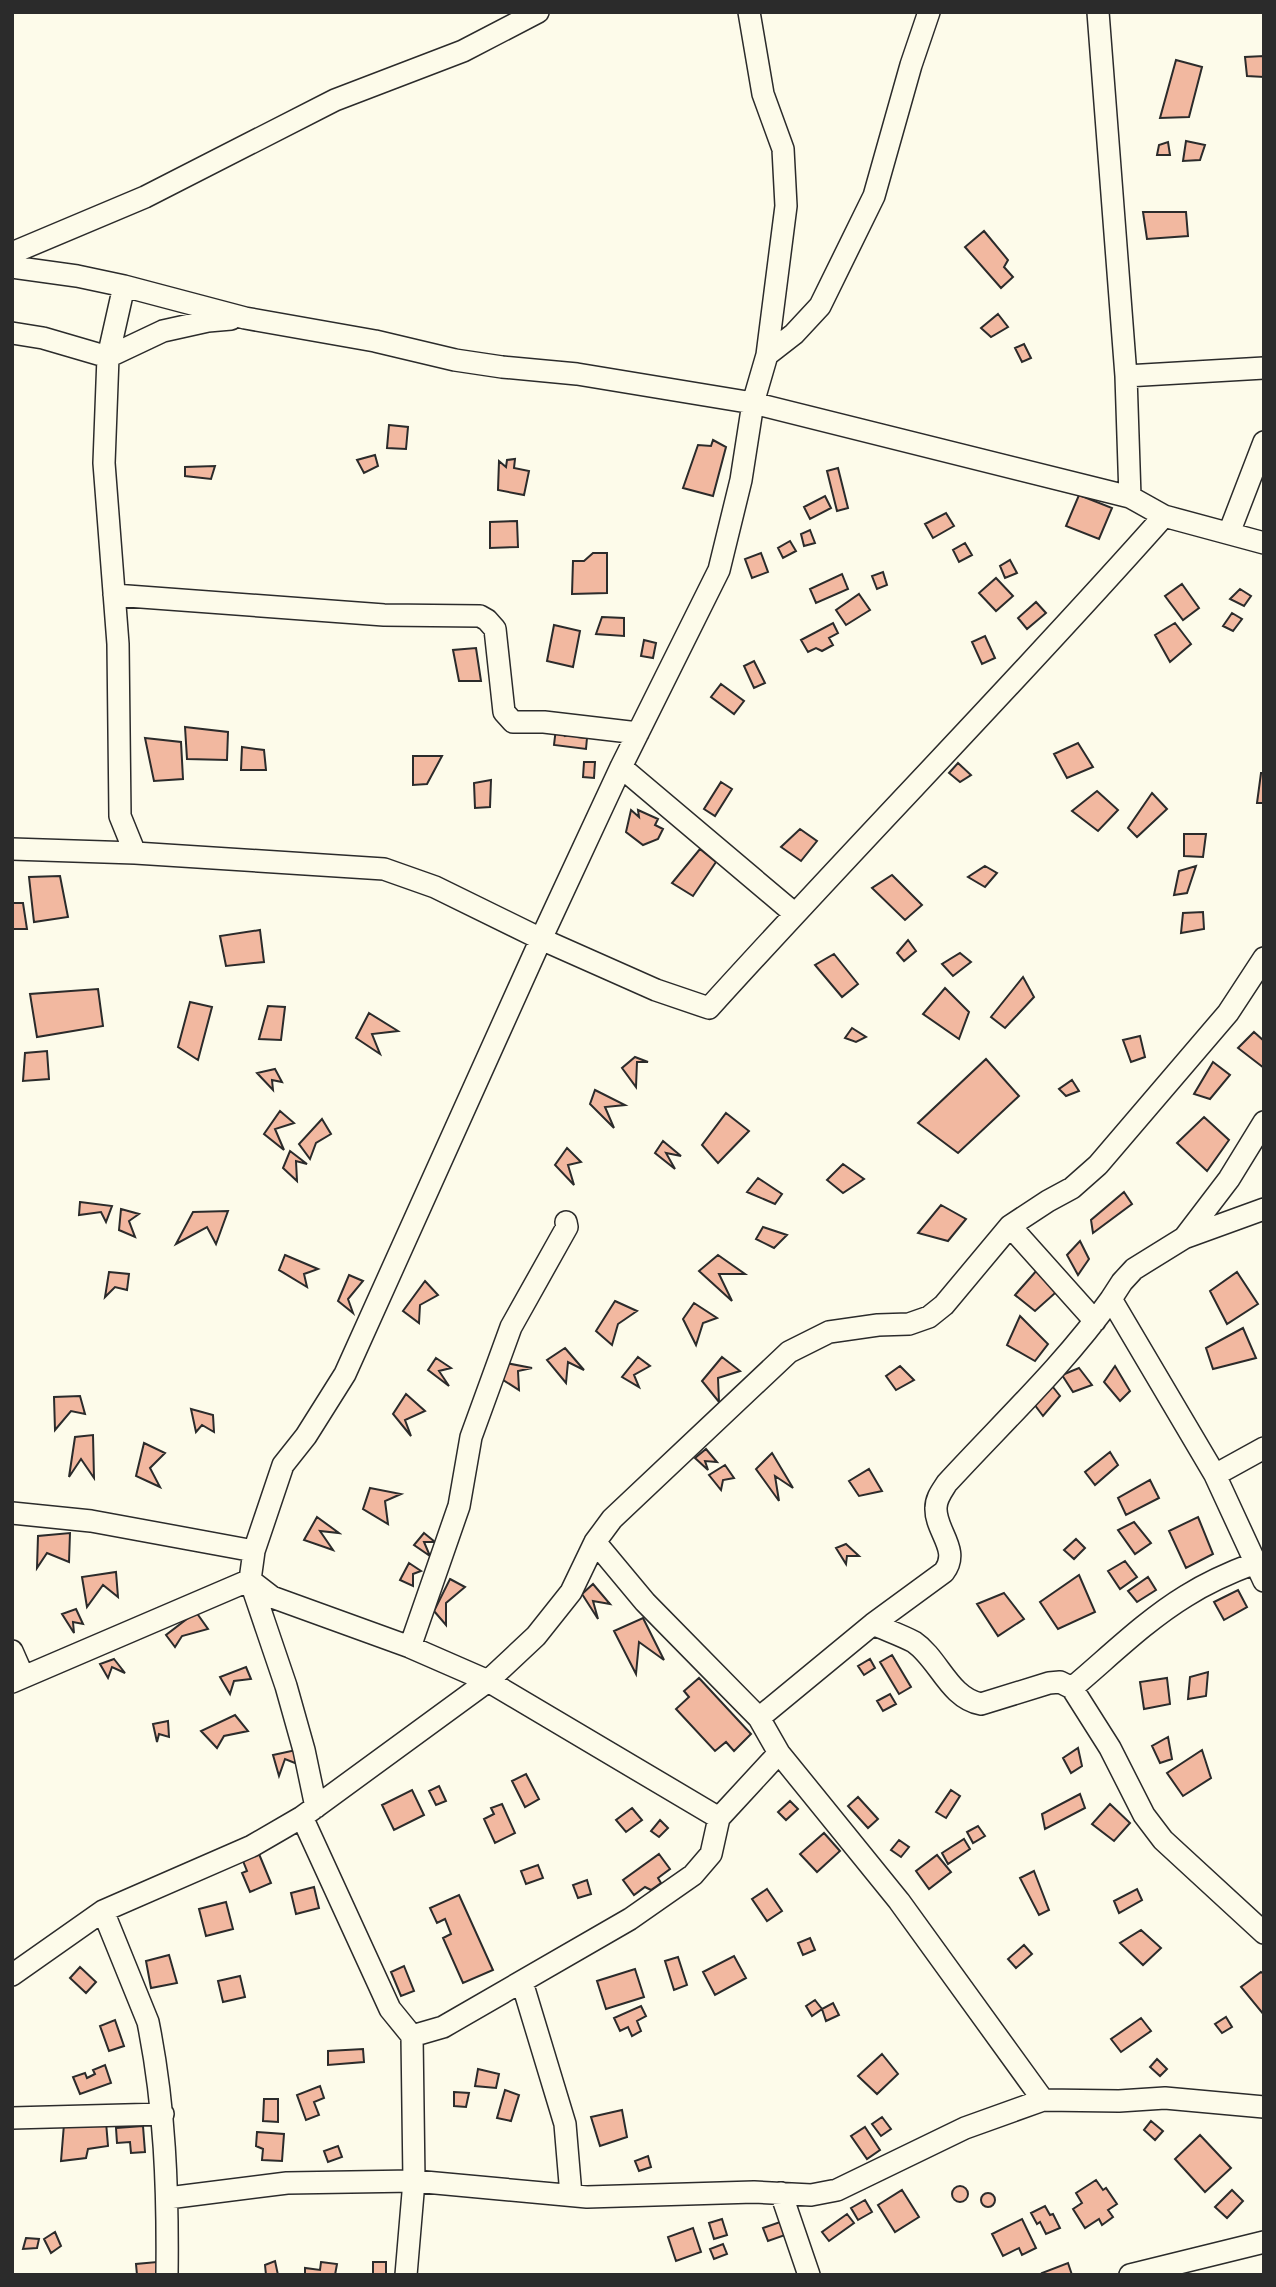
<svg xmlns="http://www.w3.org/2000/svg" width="1276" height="2287" viewBox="0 0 1276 2287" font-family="Overpass,sans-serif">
<rect width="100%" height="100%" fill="#fdfbea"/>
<path fill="#f2b8a0" stroke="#2b2b2b" stroke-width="2" d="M1264,56V77L1247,76L1245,57Z
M1176,60L1202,67L1189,117L1160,118Z
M1186,141L1205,145L1200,160L1183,161Z
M1168,142L1170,155H1157L1159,145Z
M1143,212H1186L1188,236L1147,239Z
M984,231L1008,260L1004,267L1013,277L1001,288L965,247Z
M998,314L1008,327L991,337L981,328Z
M1024,344L1031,358L1022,362L1015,348Z
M389,425L408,427L406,449L387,448Z
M713,440L726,447L713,496L683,488L698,445L711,446Z
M375,455L378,466L364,473L357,460Z
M515,459L514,468L529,471L524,495L498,490L499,461L506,467L507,460Z
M215,466L211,479L185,476V467Z
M838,468L848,508L837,511L827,471Z
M1079,495L1112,508L1099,539L1066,526Z
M825,496L831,508L810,519L804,507Z
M946,513L954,526L933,538L925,524Z
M517,521L518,547L490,548V522Z
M810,530L815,543L804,546L801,534Z
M790,541L796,551L783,558L778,548Z
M965,543L972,555L959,562L953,550Z
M593,553H607V593L572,594L573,561H584Z
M761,553L768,572L752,578L745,559Z
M1010,560L1017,573L1005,578L1000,566Z
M883,572L887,585L877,589L872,576Z
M842,574L848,589L816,603L810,589Z
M996,578L1013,596L996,611L979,593Z
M1182,584L1199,608L1183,620L1165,596Z
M1240,589L1251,596L1244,606L1230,599Z
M859,594L870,610L846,625L836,610Z
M1036,602L1046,613L1027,629L1018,618Z
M1232,613L1242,619L1233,631L1223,626Z
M602,617L624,618V636L596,634Z
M833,623L838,633L829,638L833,645L822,651L816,648L808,652L801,640Z
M1175,623L1191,644L1170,662L1155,635Z
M554,625L580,631L573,667L547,661Z
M985,636L995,658L982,664L972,642Z
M644,640L656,643L653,658L641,656Z
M476,648L481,681H459L453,650Z
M754,661L765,683L754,688L744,666Z
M721,684L744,701L734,714L711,697Z
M185,727L228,732L227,760L187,759Z
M556,728L565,736L577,731L578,737L587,738L586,749L554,745Z
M145,738L181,742L183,779L154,781Z
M1078,743L1093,767L1067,778L1054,754Z
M242,747L264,750L266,770H241Z
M413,756H442L427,784L413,785Z
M584,762H595L594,778L583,777Z
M958,763L971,775L960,782L949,773Z
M1261,773H1264V803H1257Z
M491,780L490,807L475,808L474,783Z
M721,782L732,789L715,816L704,809Z
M1097,791L1118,810L1098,831L1072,811Z
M1152,793L1167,809L1137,837L1128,828Z
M631,810L639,817L638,810L658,819L655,825L663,829L658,839L643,845L626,832Z
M800,829L817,841L801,861L781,847Z
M1184,834H1206L1203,857L1184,856Z
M700,849L716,862L693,896L672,883Z
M985,866L997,873L985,887L968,877Z
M1196,866L1187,893L1174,895L1179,871Z
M892,875L922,905L905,920L872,888Z
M60,876L68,917L34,922L29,877Z
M12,903H23L27,929H12Z
M1203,912L1204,929L1181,933L1183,913Z
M260,930L264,962L226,966L220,936Z
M908,940L916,951L904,961L897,953Z
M960,953L971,962L953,976L942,964Z
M834,954L858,984L842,997L815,965Z
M1023,977L1034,997L1005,1028L991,1017Z
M945,988L969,1012L959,1039L923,1014Z
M98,989L103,1026L37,1037L30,994Z
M190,1002L212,1007L198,1060L178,1047Z
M268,1006L285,1007L281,1040L259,1039Z
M369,1013L398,1031L372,1034L380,1054L356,1038Z
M852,1028L866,1037L856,1042L845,1038Z
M1254,1032L1264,1041V1068L1238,1048Z
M1140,1036L1145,1057L1131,1062L1123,1040Z
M47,1051L49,1079L23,1081L25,1053Z
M635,1057L648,1062H637L636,1087L622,1068Z
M986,1059L1019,1096L958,1153L918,1123Z
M1213,1062L1230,1075L1210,1099L1194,1094Z
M275,1069L282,1082L272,1080L273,1090L257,1073Z
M1072,1080L1079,1091L1066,1096L1059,1089Z
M595,1090L625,1105L605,1107L614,1128L590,1104Z
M280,1111L294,1123L275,1129L284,1150L264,1134Z
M726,1113L749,1131L718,1163L702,1145Z
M1204,1117L1229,1140L1207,1171L1177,1143Z
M322,1119L331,1134L316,1143L310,1159L299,1144Z
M663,1141L681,1156L666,1153L675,1169L655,1153Z
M567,1148L581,1162L568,1165L574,1185L555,1165Z
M290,1151L307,1164L296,1161L297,1181L283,1168Z
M843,1164L864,1179L843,1193L827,1180Z
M758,1178L782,1194L775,1204L747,1192Z
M1124,1192L1132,1204L1093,1233L1091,1220Z
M80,1202L112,1206L106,1222L101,1212L79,1215Z
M941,1205L966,1219L948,1241L918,1233Z
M121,1209L139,1214L129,1221L135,1237L119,1230Z
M228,1211L216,1244L207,1227L176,1244L193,1212Z
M763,1227L787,1235L774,1248L756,1239Z
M1080,1241L1089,1259L1078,1275L1067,1255Z
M285,1255L318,1269L304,1274L307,1287L279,1270Z
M718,1255L745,1274H719L732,1301L699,1271Z
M1037,1270L1063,1286L1035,1311L1015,1295Z
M109,1272L129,1274L127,1290L115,1287L105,1297Z
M1237,1272L1258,1304L1227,1324L1210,1291Z
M349,1275L363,1281L348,1299L353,1313L338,1301Z
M425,1281L438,1295L420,1305L419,1323L403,1311Z
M615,1301L637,1311L618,1324L612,1345L596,1331Z
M694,1303L717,1318L703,1323L696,1345L683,1319Z
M1020,1316L1048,1344L1035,1361L1007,1345Z
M1243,1328L1256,1358L1213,1369L1206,1348Z
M565,1348L584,1370L568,1362L566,1383L547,1360Z
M638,1357L650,1366L634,1375L639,1387L622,1377Z
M722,1357L740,1371L718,1378L719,1402L702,1381Z
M436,1358L451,1368L439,1371L449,1386L428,1370Z
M506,1363L532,1368L518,1371L519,1390L500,1378Z
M900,1366L914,1380L896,1390L886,1376Z
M1115,1366L1130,1391L1120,1401L1104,1382Z
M1079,1368L1092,1385L1073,1392L1062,1375Z
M1045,1377L1060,1396L1043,1416L1031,1400Z
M406,1394L425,1411L405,1420L411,1436L393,1414Z
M80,1396L85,1414L71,1411L55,1430L54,1397Z
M191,1409L213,1415L214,1432L202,1425L196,1432Z
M93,1435L94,1478L81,1459L69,1477L75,1437Z
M144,1443L165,1453L150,1468L160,1487L136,1476Z
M706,1449L717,1462L705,1461L708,1470L695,1458Z
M1110,1452L1118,1465L1095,1485L1085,1472Z
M772,1453L793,1488L775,1476L779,1501L756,1469Z
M725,1465L734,1478L723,1480L721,1490L709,1475Z
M869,1469L882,1491L859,1496L849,1481Z
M1150,1480L1159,1498L1126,1515L1118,1498Z
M370,1488L401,1494L385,1501L388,1524L363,1509Z
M317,1517L339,1533L320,1531L333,1550L304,1540Z
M1198,1517L1213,1554L1186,1568L1169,1531Z
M1134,1522L1151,1543L1135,1554L1118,1530Z
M70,1533L69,1562L47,1553L37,1568L38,1536Z
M424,1533L435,1542H424L430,1556L414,1545Z
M1076,1539L1085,1548L1074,1559L1064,1550Z
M846,1544L859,1556H847L846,1564L836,1548Z
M1125,1561L1137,1577L1120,1589L1108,1571Z
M409,1563L421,1571L413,1574V1586L400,1580Z
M116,1572L118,1597L103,1585L87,1607L82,1577Z
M1079,1575L1095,1612L1058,1629L1040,1602Z
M1148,1577L1156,1590L1137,1602L1128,1591Z
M450,1579L465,1587L446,1603V1625L434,1611Z
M593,1584L610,1604L593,1601L598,1619L582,1594Z
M1238,1590L1247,1607L1224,1620L1214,1602Z
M1004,1593L1024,1619L998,1636L977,1604Z
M76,1609L83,1624L73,1622L74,1633L62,1614Z
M196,1612L208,1629L182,1636L175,1647L166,1635Z
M643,1618L664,1660L639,1642L636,1674L614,1631Z
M892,1655L911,1687L899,1694L880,1662Z
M114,1659L125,1673L112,1667L108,1678L100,1664Z
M870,1659L875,1668L864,1675L858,1666Z
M246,1667L251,1679L234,1681L230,1694L220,1677Z
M1208,1672L1206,1696L1188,1699L1190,1677Z
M699,1678L751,1734L734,1751L726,1742L715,1751L676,1709L689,1697L684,1691Z
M1167,1678L1170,1704L1144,1709L1140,1682Z
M890,1694L896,1704L883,1711L877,1701Z
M235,1715L248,1731L224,1736L217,1748L201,1731Z
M168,1721L169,1737L159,1734L157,1742L153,1724Z
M1168,1737L1172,1759L1160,1763L1152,1746Z
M1078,1748L1082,1766L1071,1773L1063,1758Z
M296,1750L295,1763L285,1759L279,1776L273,1755Z
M1202,1750L1211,1778L1183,1796L1167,1773Z
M526,1774L539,1799L525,1807L512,1781Z
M439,1786L446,1801L436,1805L429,1791Z
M412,1790L424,1815L394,1830L382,1805Z
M951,1790L960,1796L946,1818L936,1812Z
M1080,1794L1085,1808L1045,1829L1042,1814Z
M858,1797L878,1819L868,1828L848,1806Z
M790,1801L798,1809L786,1820L778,1812Z
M502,1804L515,1833L495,1843L484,1819L494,1814L491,1808Z
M1110,1804L1130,1823L1114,1841L1092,1824Z
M632,1808L642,1820L626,1832L616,1820Z
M660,1820L668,1828L659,1837L651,1831Z
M978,1826L985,1836L973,1843L967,1832Z
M824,1833L840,1851L817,1872L800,1854Z
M964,1839L970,1849L948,1864L942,1853Z
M899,1840L909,1847L901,1857L891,1850Z
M259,1854L271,1883L250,1892L242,1873L247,1871L243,1861Z
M659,1854L670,1869L658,1878L661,1883L651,1890L645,1887L634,1895L623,1880Z
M937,1855L951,1872L929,1889L916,1871Z
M538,1865L543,1878L526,1884L521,1871Z
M1034,1871L1049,1910L1039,1915L1020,1878Z
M587,1880L591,1894L578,1898L573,1885Z
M314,1887L319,1908L296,1914L291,1893Z
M767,1889L782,1911L767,1921L752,1899Z
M1137,1889L1142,1900L1119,1913L1114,1901Z
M459,1895L493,1970L463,1983L443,1938L451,1934L445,1919L437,1923L430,1908Z
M226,1902L233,1929L206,1936L199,1909Z
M1141,1930L1161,1948L1143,1965L1120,1943Z
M810,1938L815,1950L803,1955L798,1943Z
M1024,1945L1032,1954L1016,1968L1008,1959Z
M169,1955L177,1983L151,1988L146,1961Z
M734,1956L746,1978L715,1995L703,1972Z
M678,1957L687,1985L674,1990L665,1961Z
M404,1966L414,1991L401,1996L391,1972Z
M80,1967L96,1982L86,1993L70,1978Z
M635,1969L644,1997L606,2009L597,1981Z
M1261,1972L1264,1974V2015L1241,1987Z
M240,1976L245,1997L223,2002L218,1981Z
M815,2000L822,2009L812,2016L806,2006Z
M833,2003L839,2015L826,2021L822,2009Z
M641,2006L646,2016L637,2021L641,2031L632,2036L628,2027L620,2031L614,2018Z
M1226,2017L1232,2027L1222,2033L1215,2024Z
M1141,2018L1151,2031L1121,2052L1111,2039Z
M115,2020L124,2046L109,2051L100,2026Z
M363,2049L364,2062L328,2065V2051Z
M882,2054L898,2074L877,2094L858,2076Z
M1157,2059L1167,2069L1160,2076L1150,2067Z
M105,2065L111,2083L80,2094L73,2077L85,2073L87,2078L95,2074L93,2070Z
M478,2069L499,2074L496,2088L475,2086Z
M320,2086L324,2098L314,2102L319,2115L306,2120L297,2095Z
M505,2090L519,2095L511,2121L497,2118Z
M454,2092L469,2093L466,2107L454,2106Z
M264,2099H278V2122L263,2121Z
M622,2110L627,2137L600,2146L591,2117Z
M882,2117L891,2129L881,2136L872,2124Z
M1151,2121L1163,2131L1155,2140L1144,2130Z
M106,2122L108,2146L88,2149L86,2158L61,2161L64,2124Z
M143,2126L145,2152L131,2153L130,2142L117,2143L116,2128Z
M865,2127L880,2150L867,2159L851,2136Z
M257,2132L284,2134L282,2161L262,2160L263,2149L256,2146Z
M1200,2135L1231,2168L1205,2192L1175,2159Z
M338,2146L342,2157L328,2162L324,2151Z
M648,2156L651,2167L639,2171L635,2161Z
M1096,2180L1103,2190L1106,2188L1117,2204L1108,2210L1113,2217L1102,2225L1099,2219L1085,2228L1073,2209L1082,2203L1076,2193Z
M952 2194a8 8 0 1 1 16 0a8 8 0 1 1-16 0Z
M902,2190L919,2217L895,2232L878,2205Z
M1232,2190L1243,2201L1227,2218L1215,2207Z
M981 2200a7 7 0 1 1 14 0a7 7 0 1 1-14 0Z
M865,2200L872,2212L858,2220L851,2208Z
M1045,2206L1050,2215L1053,2214L1060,2228L1046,2234L1040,2222L1037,2224L1031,2213Z
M847,2214L854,2223L829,2241L822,2232Z
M722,2219L727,2235L714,2239L709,2223Z
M1022,2219L1036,2248L1022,2255L1019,2248L1003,2256L992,2234Z
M783,2221L788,2234L768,2241L763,2228Z
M693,2228L701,2252L676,2261L668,2237Z
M55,2232L61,2246L51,2253L44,2239Z
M26,2238L39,2239L37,2248L23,2249Z
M723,2244L727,2254L714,2259L710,2249Z
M275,2261L278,2275H266L265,2265Z
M157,2262L158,2275H137L136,2264Z
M321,2262L337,2264L335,2275H305V2268L320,2270Z
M373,2262H386V2275H367L373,2274Z
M1068,2263L1072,2275H1043L1042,2273Z"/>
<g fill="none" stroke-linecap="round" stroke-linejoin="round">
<defs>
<path id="minor" d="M1098,12L1126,376L1130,497
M12,253L145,197L335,100L463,51L538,12
M12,267L77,276L124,286
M12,333L43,338L108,357L163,331L208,321L231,319
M767,355L794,334L820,306L874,196L911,65L929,12
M1126,376L1264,368
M1229,533L1264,442
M114,595L384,615L480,616L487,620L495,629L504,712L513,722H544L638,733
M621,767L795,914
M12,849L135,853L384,869L435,887L541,939L656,990L709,1008C859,842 1016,683 1164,516
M135,853L120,816L118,644L104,463L108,357L124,286L245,318L375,341L455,360L502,367L577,374L753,403L1130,497L1164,516L1264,543
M1264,1122L1229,1179L1184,1238L1134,1269L1122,1282L1111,1299L1215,1475L1264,1581
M1010,1226L1095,1321
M1184,1238L1264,1209
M1215,1475L1264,1448
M12,1513L91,1521L254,1551
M595,1542L645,1602L759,1718L779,1753
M250,1580L272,1597L410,1647L488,1681L719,1818L779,1753L899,1901L1043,2100
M873,1624C886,1630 901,1635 914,1642C939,1659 949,1698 981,1704L1049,1683L1060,1682L1072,1688L1110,1748L1144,1815L1163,1840L1264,1933
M410,1647L459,1506L471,1437L511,1327L567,1227L566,1222
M12,1651L23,1676
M12,1682L250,1580
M1072,1688C1109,1657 1145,1621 1186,1596C1208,1582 1231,1572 1255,1563
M759,1718L873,1624L944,1572C961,1550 935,1531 936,1508C936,1498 942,1491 947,1483C1002,1423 1064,1365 1111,1299
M316,1807L304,1750L286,1686L250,1580L254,1551L283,1465L306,1436L345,1374L541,939L621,767L719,570L741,480L753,403L767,355L786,206L783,149L763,94L749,12
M302,1817L390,2009L412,2036
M103,1911L148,2022C165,2106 168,2189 167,2275
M12,1975L103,1911L252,1846L302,1817L488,1681L536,1636L571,1592L595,1542L612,1519L789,1352L829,1332L878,1325L909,1324L929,1317L944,1305L1010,1226L1048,1201L1072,1188L1098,1165L1228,1013L1264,958
M522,1982L565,2124L571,2195
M12,2118L163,2114
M781,2193L809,2275
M168,2198L287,2183L414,2181L587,2197L754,2192L811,2195L837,2190L965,2128L1043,2100L1119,2101L1165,2098L1264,2107
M406,2275L414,2181L412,2036L443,2027L630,1919L693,1875L711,1854L719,1818
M1130,2275L1264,2242"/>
</defs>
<use href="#minor" stroke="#2b2b2b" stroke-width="24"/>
<use href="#minor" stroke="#fdfbea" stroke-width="21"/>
</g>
<rect width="1276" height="2287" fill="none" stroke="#2b2b2b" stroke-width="28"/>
</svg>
